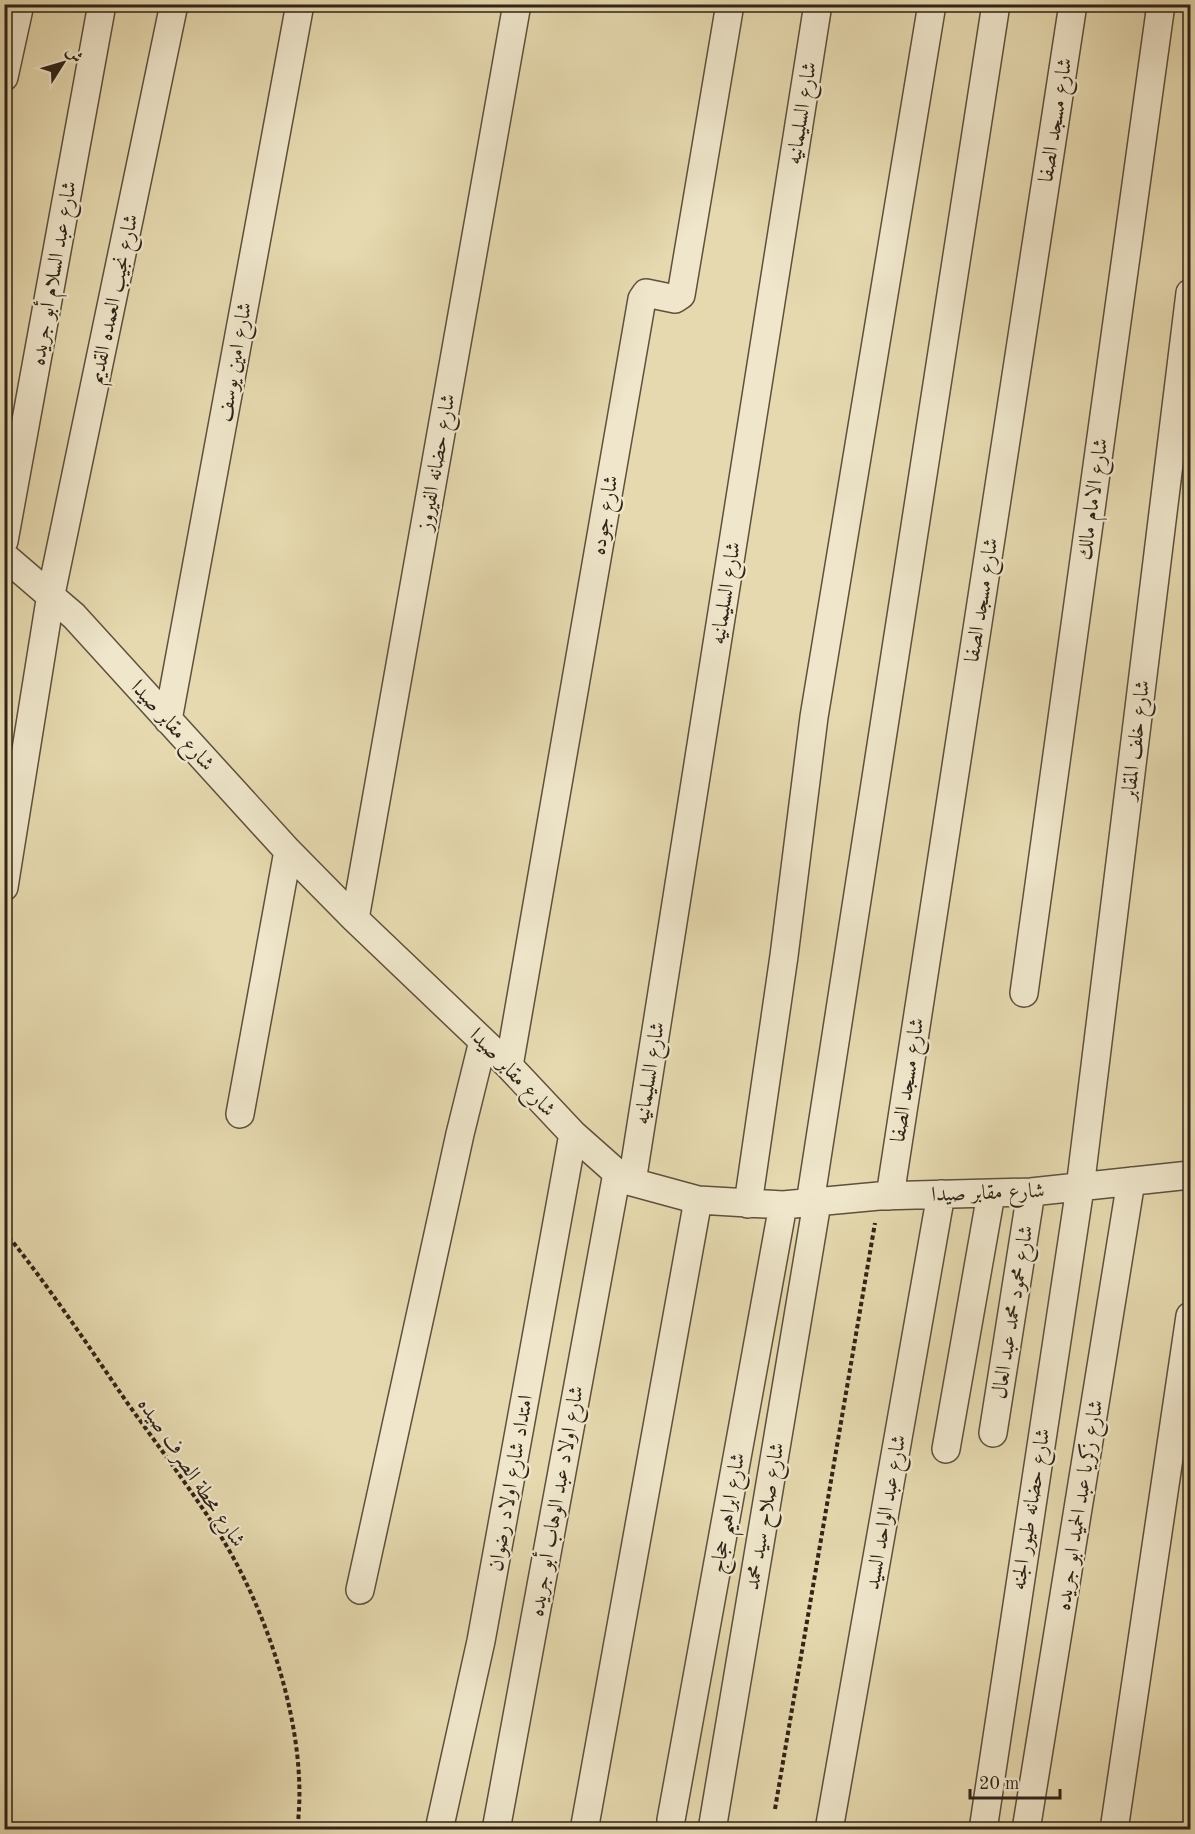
<svg xmlns="http://www.w3.org/2000/svg" width="1195" height="1834" viewBox="0 0 1195 1834" font-family="'Old Standard TT',Amiri,serif">
<rect width="100%" height="100%" fill="#e6d9af"/>
<filter id="stains"><feTurbulence type="fractalNoise" baseFrequency=".00333" numOctaves="4"/><feColorMatrix values="0 0 0 0 .2 0 0 0 0 .09 0 0 0 0 .02 0 0 0 .5 -.17"/></filter>
<radialGradient id="worn" r=".72"><stop offset=".6" stop-color="#630" stop-opacity="0"/><stop offset="1" stop-color="#630" stop-opacity=".3"/></radialGradient>
<g fill="none" stroke-linecap="round" stroke-linejoin="round">
<defs>
<path id="street" d="M4,77L20,4
M4,541L102,4
M4,556L74,616L288,851L355,919L509,1066L573,1134L617,1173L632,1182L698,1200L783,1205L879,1196L1031,1192L1190,1175
M168,720L300,4
M4,887L51,594L174,4
M355,919L517,4
M1024,993L1161,4
M509,1066L642,299L646,293L675,299L681,295L730,4
M240,1114L288,851
M632,1182L818,4
M890,1196L1073,4
M810,1203L996,4
M748,1204L784,956L814,717L932,4
M993,1433L1031,1192
M946,1449L991,1194
M360,1590L460,1134L483,1041
M671,1820L783,1205
M585,1825L698,1200
M439,1830L481,1641L573,1134
M496,1830L617,1173
M712,1830L817,1203
M829,1830L941,1194
M983,1830L1080,1188L1190,293
M1026,1830L1131,1181
M1114,1830L1190,1316"/>
</defs>
<use href="#street" stroke="#5e503d" stroke-width="30"/>
<path stroke="#302317" stroke-width="4" stroke-dasharray="4.5 3" stroke-linecap="butt" d="M4,1231C48,1285 87,1344 126,1401C158,1446 191,1489 220,1535C269,1613 310,1738 297,1830
M775,1809L875,1223"/>
<use href="#street" stroke="#efe6cb" stroke-width="27"/>
</g>
<g text-anchor="middle" stroke-width="4.5" stroke-linejoin="round" paint-order="stroke">
<g font-size="21" fill="#302317" stroke="#efe6cb">
<text transform="translate(801 113) rotate(-81)" y="7">شارع السليمانيه</text>
<text transform="translate(1055 120) rotate(-81)" y="7">شارع مسجد الصفا</text>
<text transform="translate(53 273) rotate(-80)" y="7">شارع عبد السلام أبو جريده</text>
<text transform="translate(113 299) rotate(-78)" y="7">شارع نجيب العمده القديم</text>
<text transform="translate(234 362) rotate(-80)" y="7">شارع امين يوسف</text>
<text transform="translate(436 462) rotate(-80)" y="7">شارع حضانه الفيروز</text>
<text transform="translate(1092 499) rotate(-82)" y="7">شارع الامام مالك</text>
<text transform="translate(604 515) rotate(-80)" y="7">شارع جوده</text>
<text transform="translate(725 593) rotate(-81)" y="7">شارع السليمانيه</text>
<text transform="translate(981 600) rotate(-81)" y="7">شارع مسجد الصفا</text>
<text transform="translate(173 725) rotate(48)" y="7">شارع مقابر صيدا</text>
<text transform="translate(1135 740) rotate(-83)" y="7">شارع خلف المقابر</text>
<text transform="translate(513 1072) rotate(46)" y="7">شارع مقابر صيدا</text>
<text transform="translate(649 1073) rotate(-81)" y="7">شارع السليمانيه</text>
<text transform="translate(907 1080) rotate(-81)" y="7">شارع مسجد الصفا</text>
<text transform="translate(988 1192) rotate(-2)" y="7">شارع مقابر صيدا</text>
<text transform="translate(1012 1312) rotate(-81)" y="7">شارع محمود محمد عبد العال</text>
<text transform="translate(192 1472) rotate(56)" y="7">شارع محطة الصرف صيده</text>
<text transform="translate(510 1483) rotate(-80)" y="7">امتداد شارع اولاد رضوان</text>
<text transform="translate(556 1501) rotate(-80)" y="7">شارع اولاد عبد الوهاب أبو جريده</text>
<text transform="translate(1079 1505) rotate(-81)" y="7">شارع زكريا عبد الحميد ابو جريده</text>
<text transform="translate(1030 1509) rotate(-81)" y="7">شارع حضانه طيور الجنه</text>
<text transform="translate(885 1512) rotate(-80)" y="7">شارع عبد الواحد السيد</text>
<text transform="translate(727 1513) rotate(-80)" y="7">شارع ابراهيم حجاج</text>
<text transform="translate(764 1516) rotate(-80)" y="7">شارع صلاح سيد محمد</text>
</g>
</g>
<rect width="1195" height="1834" fill="none" stroke="#e6d9af" stroke-width="24"/>
<rect x="6" y="6" width="1183" height="1822" fill="none" stroke="#302317" stroke-width="3"/>
<rect x="12" y="12" width="1171" height="1810" fill="none" stroke="#302317" stroke-width="1.5"/>
<g transform="translate(63 63) rotate(53)" stroke="#efe6cb" stroke-width="4.5" paint-order="stroke">
<path d="M0-4.5L10 22L0 15L-10 22Z" fill="#302317"/>
<text y="-9" font-size="16" font-weight="bold" text-anchor="middle" fill="#302317">ش</text>
</g>
<path d="M970 1789v9h90v-9" fill="none" stroke="#302317" stroke-width="3"/>
<text x="979" y="1789" font-size="18" fill="#302317" stroke="#efe6cb" stroke-width="4.5" paint-order="stroke">20 m</text>
<rect width="100%" height="100%" filter="url(#stains)"/>
<rect width="100%" height="100%" fill="url(#worn)"/>
</svg>
